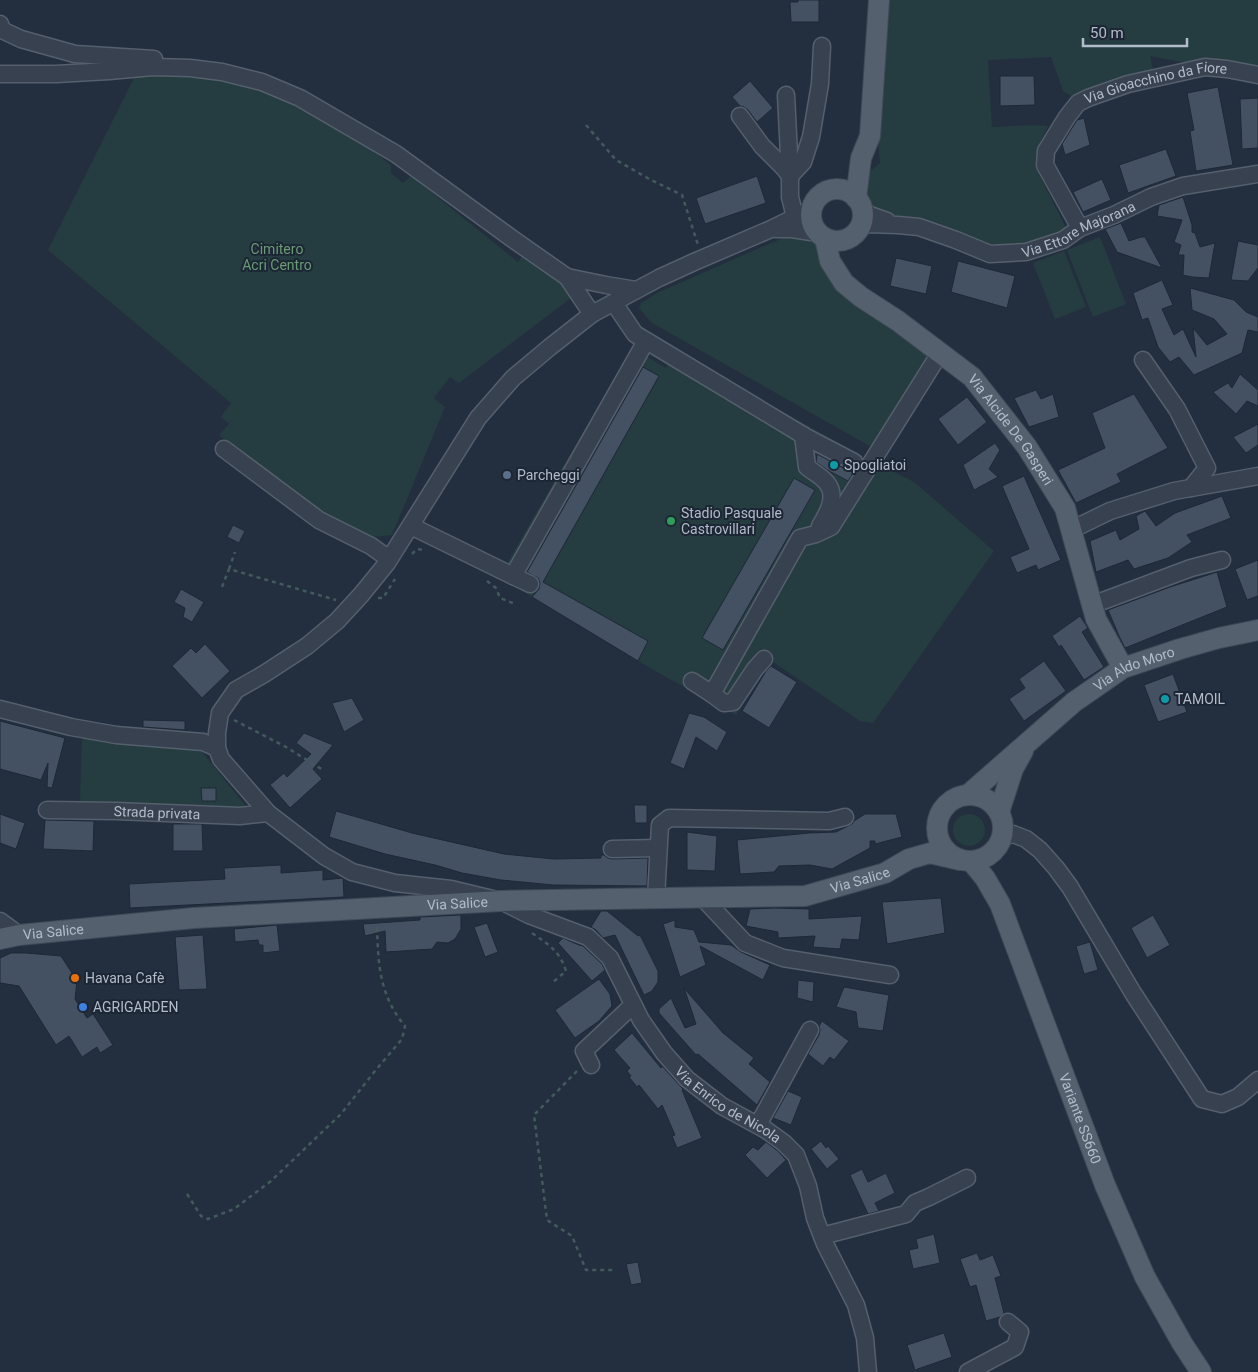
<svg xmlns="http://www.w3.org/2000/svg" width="1258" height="1372" viewBox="0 0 1258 1372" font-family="Roboto,sans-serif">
<rect width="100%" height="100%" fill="#232f3f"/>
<path fill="#253d40" d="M887,0H1258V69L1197,65L1150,56L1154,73L1075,98L1063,91L1051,57L988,60L992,127L1030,125L1048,126C1041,140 1034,153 1036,168L1067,230L1024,246L991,244L924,221L889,214L869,208L862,201L860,190L870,172L880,163L877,129Z
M187,73L255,89L307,111L350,134L391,165V173L403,183L411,176L518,262L523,255L556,278L571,298L459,383L450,377L434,398L445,407L392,535L362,538L307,505L219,435L229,424L221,417L231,403L48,250L136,74Z
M795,236L814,241L821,250L928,352L922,371L875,449L652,323L639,308L641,303L657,293L764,246L786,237Z
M1100,237L1126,304L1093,317L1067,250Z
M1064,251L1086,307L1055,319L1033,263Z
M632,348L666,368L677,353L864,457L914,482L994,551L873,723L860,721L770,660L736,715L657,672L499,577Z
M82,735L192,747L202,752L249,810L84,805L80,800Z
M953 830a16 16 0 1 1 32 0a16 16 0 1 1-32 0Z"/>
<path fill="#445163" stroke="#1e2836" d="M798,0H819V22H791L790,2H798Z
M1000,76H1034L1035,105L1000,106Z
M750,81L773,108L757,122L748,110L744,107L740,106L732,97Z
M1218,87L1233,165L1196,171L1190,131L1194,130L1187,93Z
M1258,98V148L1242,149L1240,99Z
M1084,118L1090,145L1065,155L1062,144L1077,120Z
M1166,149L1176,176L1128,193L1119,165Z
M757,176L766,203L705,224L696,198Z
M1102,179L1111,200L1083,212L1073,192Z
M1183,197L1192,225V232L1195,233L1200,247L1215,243L1209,278L1192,277L1183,275L1184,255H1178L1181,245L1174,242L1182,220L1157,216L1159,205Z
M1121,223L1129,241L1141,237H1145L1162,268L1117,252L1105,229Z
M1238,241L1258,245V268L1248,281L1231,280Z
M896,258L932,266L926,294L890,286Z
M958,261L1015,276L1007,308L951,292Z
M1162,280L1173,305L1162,309L1174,335L1183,329L1196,357L1193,328L1207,345L1227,334L1214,319L1192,310L1190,288L1234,300L1246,312L1258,317V332L1248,330L1242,353L1194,375L1179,357L1170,362L1158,347L1148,318L1142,320L1133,293Z
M643,367L659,376L543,582L648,641L638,661L532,597L539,589L540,583L538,578L527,572Z
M1240,374L1258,390V406L1247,401L1236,414L1213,392L1228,383L1232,388Z
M1036,390L1041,399L1053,394L1059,417L1029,427L1014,398Z
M1134,394L1168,448L1117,474L1121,482L1076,503L1058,470L1105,448L1092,413Z
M967,397L987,422L958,445L938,419Z
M1258,424V445L1246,453L1233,437Z
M995,443L1000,450L989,469L998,477L974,490L963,465Z
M817,454L849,471L854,472L848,481L829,471L816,462Z
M1024,476L1061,560L1038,570L1036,565L1017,573L1010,557L1029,549L1002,486Z
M794,478L815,490L723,650L702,638Z
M1222,496L1231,518L1187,535L1192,542L1168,558L1134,569L1128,560L1096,572L1090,541L1116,530L1120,540L1139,529L1136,516L1145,511L1156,526L1175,513Z
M233,525L245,531L239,543L227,537Z
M1258,560V596L1247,600L1235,569Z
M1217,572L1227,607L1125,648L1119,636L1108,610L1170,587Z
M181,589L204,602L192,622L183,617L185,608L174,602Z
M1080,616L1088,628L1082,632L1104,667L1084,680L1061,645L1059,647L1052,636Z
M205,644L230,671L202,698L172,666L191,648L196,653Z
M1044,661L1066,691L1024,721L1009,699L1025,688L1019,679Z
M771,666L797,682L769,728L742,711L766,671Z
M1173,674L1187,712L1158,722L1144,685Z
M352,698L364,720L344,732L332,703Z
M689,713L704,717L727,732L717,751L696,737L684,769L670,763Z
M143,720L185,721V730L143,727Z
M0,721L65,738L52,788L47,787L48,763L41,780L0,769Z
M304,733L333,745L313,769L322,779L290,808L270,785L284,773L287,777L311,754L296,743Z
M201,788H216V801H202Z
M634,805H647V823H635Z
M336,811L412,833L504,854L554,859L601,858V855H604L608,858L612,859L648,858L647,886L553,885L501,880L462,873L435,865L385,854L329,837Z
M0,814L25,823L16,849L0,843Z
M865,814H896L902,837L875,844V841H870V848L832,869L810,865L779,866L774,872L740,874L737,840L809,833L836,832L852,824L854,821Z
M45,820L94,821L93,851L43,849Z
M173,824H202L203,851H173Z
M687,832L717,836L715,871L687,870Z
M281,865V873L323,870V880L343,878L344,897L130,908L129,884L225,879L224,868Z
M941,898L945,933L887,944L882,902Z
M774,908L809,909V919L862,916L859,940L842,939L840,949L813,947L815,936L778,938V932L746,926L750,909Z
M601,911H607L638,936L640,935L658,971V982L652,991L644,995L615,935L603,938L596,930L591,927Z
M461,915V929L455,939L448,943L437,942L432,949L386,952L385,931L365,936L363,924L420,920V917Z
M1153,915L1170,945L1147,958L1131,928Z
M675,920V927L694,930L699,942L731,945L741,952L770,965L763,980L700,946L706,965L680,977L663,924Z
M487,923L498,952L485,957L474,927Z
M277,925L280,951L263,953V945H259L258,940L235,942L234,929Z
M203,935L207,989L179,990L175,937Z
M563,938L579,945L583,946L602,964L605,970L592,981L558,943Z
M1090,942L1098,970L1084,974L1076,946Z
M11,953H26L61,956L77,981L75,999L87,1018L93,1014L113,1045L100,1053L97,1047L82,1057L69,1036L56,1045L19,986L0,983V958Z
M599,979L610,994L612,1006L599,1021L575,1038L555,1010Z
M798,980L814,982L813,1002L797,998Z
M844,987L889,995L883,1031L858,1028L856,1012L836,1007Z
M684,988L723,1033L754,1058L749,1064L770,1082L757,1105L698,1054L696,1055L659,1013V1009L671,998L685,1028L696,1024Z
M822,1021L849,1041L834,1060L830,1057L823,1066L808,1054L819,1035L820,1030L819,1026Z
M632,1033L661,1068L662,1066L683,1089L682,1090L702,1138L677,1148L672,1136L675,1135L662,1105L658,1109L639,1085L637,1087L629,1077L631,1076L627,1071L630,1068L614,1050Z
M788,1091L802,1097L791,1125L773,1118Z
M821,1141L826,1148L828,1146L839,1159L827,1169L811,1149Z
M766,1142L778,1151L786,1160L767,1178L745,1155L753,1147L758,1150Z
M862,1169L868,1182L886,1173L895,1193L875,1203L879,1211L868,1214L850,1175Z
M934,1234L940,1263L913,1269L909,1250L918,1248L916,1239Z
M977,1253L980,1260L993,1255L1001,1276L995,1278L1004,1313L1000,1317L986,1321L976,1285L970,1287L960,1259Z
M638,1262L642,1283L631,1285L626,1264Z
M944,1333L952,1357L915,1370L907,1345Z"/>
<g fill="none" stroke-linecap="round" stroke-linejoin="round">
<defs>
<g id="minor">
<path d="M0,24L2,30L21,39L75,54L154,59"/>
<path d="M0,74H56L109,71L153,67L190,68L222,72L262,82L300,98L396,154L514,240L567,277"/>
<path d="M740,116L762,146L784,168L790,176V197L795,217"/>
<path d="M784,168L789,155L786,95"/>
<path d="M790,176L803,162L811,137L820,84L822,46"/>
<path id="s1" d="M812,209L771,229L694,262L659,278L592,314L550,347L513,378L478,418L387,563L361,595L337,621L307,646L264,674L236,690L220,713L217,733V748L221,759L268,813L324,856L352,872L395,883L451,889L501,901L529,915L588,937L610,958L641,1020L664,1053L687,1079L722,1106L766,1130L784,1143L796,1155L808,1186L815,1218L825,1244L856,1305L865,1338L868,1372"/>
<path d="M862,209L870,215L887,221"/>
<path id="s2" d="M860,227L869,224L898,225L919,227L956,240L990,254L1026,252L1063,240L1080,228L1114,215L1151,197L1183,186L1258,174"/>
<path id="s3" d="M1080,228L1045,165L1046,151L1067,117L1078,103L1088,98L1128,84L1205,67L1227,69L1258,75"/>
<path d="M776,229H792L818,233"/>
<path d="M614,303L635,334L806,437L854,462"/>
<path d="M592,314L567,277L606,285L636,290"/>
<path d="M1143,360L1177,409L1207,468L1191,488"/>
<path d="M803,435L807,467C813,472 821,476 826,482C838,495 828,513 820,526"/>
<path d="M224,449L319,520L371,546L389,559"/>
<path d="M411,526L513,576"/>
<path d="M1071,530L1110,511L1174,491L1258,476"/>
<path d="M530,584L513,576L646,341"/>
<path d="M1092,605L1191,568L1222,560"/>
<path d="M764,659L755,669L733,702L724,703L712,694L800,538L816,534L831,527L940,353"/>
<path d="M692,681L712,694"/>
<path d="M0,709L71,727L116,735L203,742L217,748"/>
<path id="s4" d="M47,810L116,811L240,816L268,813"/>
<path d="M1002,837L1013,834L1026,839L1040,850L1056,868L1070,887L1133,993L1202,1099L1222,1104L1238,1097L1258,1080"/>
<path d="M612,849L658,848"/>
<path d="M702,897L745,943L783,958L890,975"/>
<path d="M656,898L660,825L669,818L829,821L845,817"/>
<path d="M0,921L19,935"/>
<path d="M591,1065L584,1051L633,1005"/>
<path d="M758,1125L810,1030"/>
<path d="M822,1236L906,1214L915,1203L929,1197L967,1178"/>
<path d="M968,1372L1015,1347L1020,1332L1008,1322"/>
</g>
<g id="major">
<circle cx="837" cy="215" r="26"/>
<path d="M856,198L861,158L870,136L879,0"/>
<path id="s5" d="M825,238L830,261L844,283L861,297L898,321L972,377L1027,447L1065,508L1096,619L1123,668"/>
<path id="s6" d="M969,794L1074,702L1123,668L1180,649L1219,638L1258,630"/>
<circle cx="970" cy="828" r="33"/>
<path d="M999,812L1013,769L1023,751"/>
<path id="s7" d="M971,861L985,878L1000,904L1105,1185L1145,1277L1182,1343L1201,1372"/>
<path id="s8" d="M0,939L19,935L194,918L501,901L666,898L805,896L885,873L909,859L930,853L960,860"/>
</g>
</defs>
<use href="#minor" stroke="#555f6d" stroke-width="19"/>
<use href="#major" stroke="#404a58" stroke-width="22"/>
<path stroke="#435a5d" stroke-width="2.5" stroke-dasharray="4 4" stroke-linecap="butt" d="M586,125L616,160L651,180L682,195L698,245
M412,554L417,549L424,550
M229,569L235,552
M487,581L496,588L500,598L515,604
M222,587L229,569L336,600
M378,598H383L395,579
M234,720L286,747L323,770
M532,933C549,945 559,950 566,971L552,983
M577,1071L534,1115L547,1220L572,1236L586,1270H616
M187,1194L201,1216L208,1219L234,1209L271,1181L341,1114L375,1071L402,1039L405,1026C379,995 378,963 377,925"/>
<use href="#minor" stroke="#37414f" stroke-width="16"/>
<use href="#major" stroke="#55606f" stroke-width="20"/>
</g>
<g fill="#0f9aa8" stroke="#1c2634" stroke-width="2">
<circle cx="834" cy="465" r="5"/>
<circle cx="1165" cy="699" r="5"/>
</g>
<circle fill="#5c6f8a" stroke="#1c2634" stroke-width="2" cx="507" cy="475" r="5"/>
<circle fill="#2e9e5b" stroke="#1c2634" stroke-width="2" cx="671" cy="521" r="5"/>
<circle fill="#e8710a" stroke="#1c2634" stroke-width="2" cx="75" cy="978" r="5"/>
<circle fill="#3f7fe0" stroke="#1c2634" stroke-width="2" cx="83" cy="1007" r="5"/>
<g text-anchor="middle" stroke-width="4" stroke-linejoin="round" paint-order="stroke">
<g font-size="14" fill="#b3bcca" stroke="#1c2634">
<text dy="5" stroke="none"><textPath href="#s3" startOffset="225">Via Gioacchino da Fiore</textPath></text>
<text dy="5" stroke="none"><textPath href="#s2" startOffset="229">Via Ettore Majorana</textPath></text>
<text dy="5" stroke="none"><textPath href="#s5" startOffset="274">Via Alcide De Gasperi</textPath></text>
<text dy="5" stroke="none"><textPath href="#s6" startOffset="209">Via Aldo Moro</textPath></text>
<text dy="5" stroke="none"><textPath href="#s4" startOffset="110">Strada privata</textPath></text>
<text dy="5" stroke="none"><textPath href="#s8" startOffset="864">Via Salice</textPath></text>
<text dy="5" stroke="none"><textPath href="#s8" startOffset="459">Via Salice</textPath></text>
<text dy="5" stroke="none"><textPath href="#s8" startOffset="54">Via Salice</textPath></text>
<text dy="5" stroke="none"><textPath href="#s1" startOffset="1488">Via Enrico de Nicola</textPath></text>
<text dy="5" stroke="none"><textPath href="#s7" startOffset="281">Variante SS660</textPath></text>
</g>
<g font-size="14" fill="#699c74" stroke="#1c2634">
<text x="277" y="254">Cimitero<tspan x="277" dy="16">Acri Centro</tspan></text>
</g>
<g font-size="14" fill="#b3bcca" stroke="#1c2634" text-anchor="start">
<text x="844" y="470">Spogliatoi</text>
<text x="517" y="480">Parcheggi</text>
<text x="681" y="518">Stadio Pasquale<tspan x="681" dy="16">Castrovillari</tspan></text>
<text x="1175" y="704">TAMOIL</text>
<text x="85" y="983">Havana Cafè</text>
<text x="93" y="1012">AGRIGARDEN</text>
</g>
</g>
<path d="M1083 38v8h104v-8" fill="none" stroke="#b3bcca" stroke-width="2.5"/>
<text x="1090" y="38" font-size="15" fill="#b3bcca" stroke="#1c2634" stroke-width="4" paint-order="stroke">50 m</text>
</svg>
